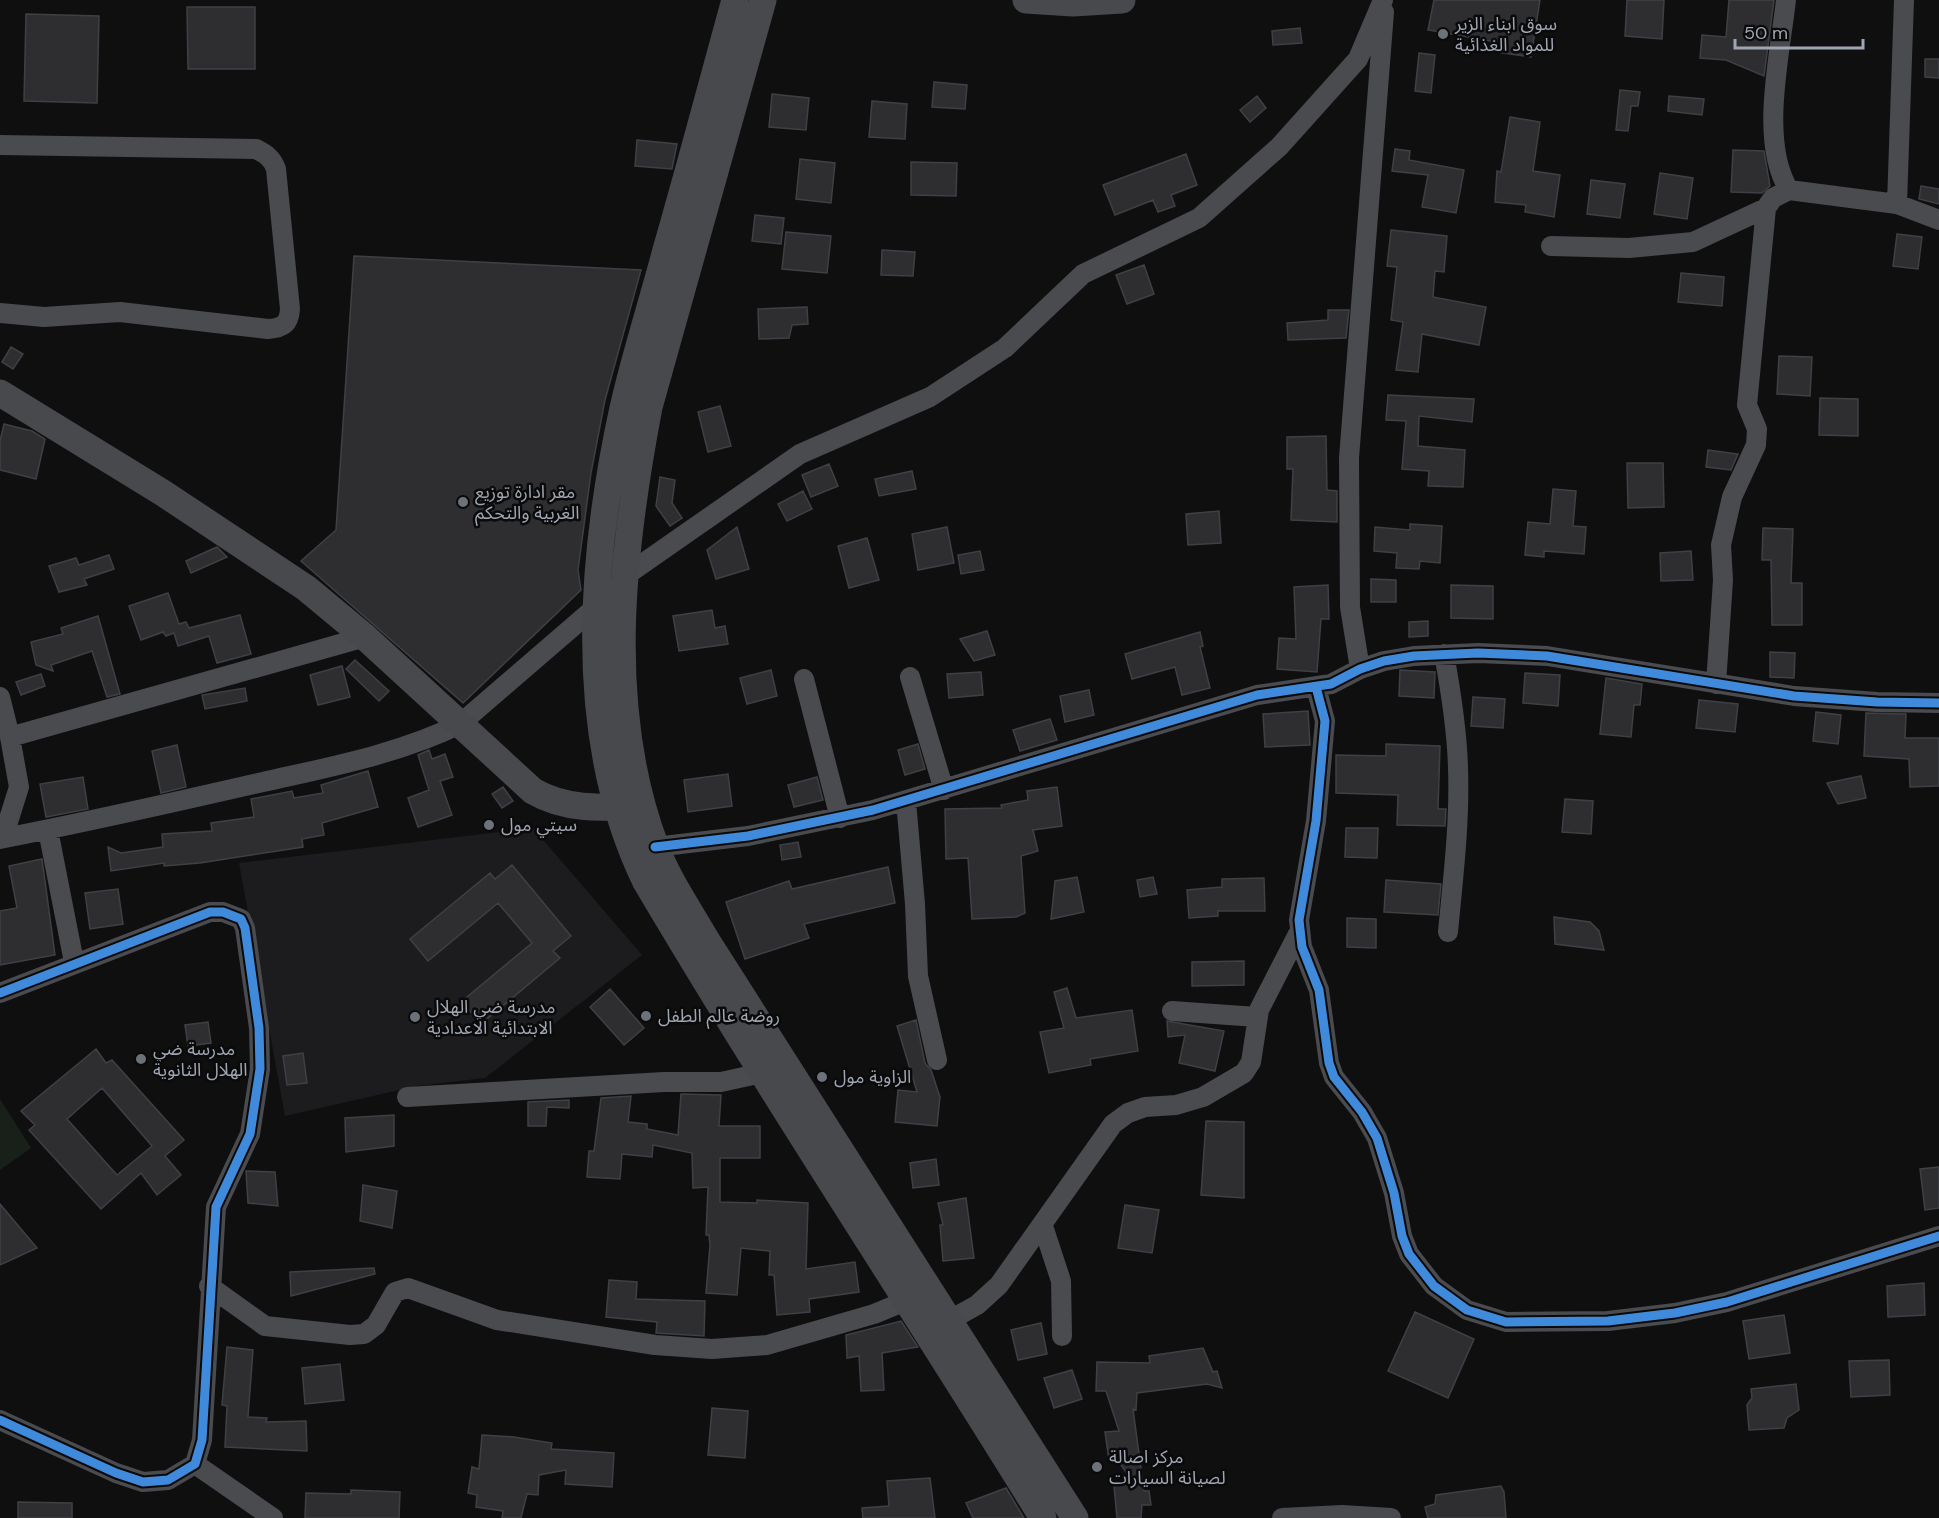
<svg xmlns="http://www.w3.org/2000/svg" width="1939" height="1518" viewBox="0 0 1939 1518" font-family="'DM Sans','Noto Sans Arabic',sans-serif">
<rect width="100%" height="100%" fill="#0f0f10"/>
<path fill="#1c1c1e" d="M533,828L642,955L485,1078L417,1086L285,1116L239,863Z"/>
<path fill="#19201a" d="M0,1099L31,1148L0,1170Z"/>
<path fill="#2e2e30" stroke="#3e4044" stroke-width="1.5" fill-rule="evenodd" d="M1434,0H1540L1531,57L1490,51L1491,41L1428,30Z
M1627,0H1664L1662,39L1625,36Z
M1729,0H1774L1764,76L1726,60L1700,58L1702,35L1726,37Z
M187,7H255V69H188Z
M26,14L99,16L97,103L24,101Z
M1300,28L1302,43L1273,45L1272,31Z
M1419,53L1435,55L1431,93L1415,91Z
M1925,59H1939V78L1925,77Z
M934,82L967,85L965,109L932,107Z
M1620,90L1640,92L1638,106H1631L1628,131L1616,130Z
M772,94L809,98L806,130L769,127Z
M1257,96L1266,108L1250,122L1240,110Z
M1669,96L1704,99L1702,115L1668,111Z
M872,101L907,104L905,139L869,137Z
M1510,117L1540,122L1533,171L1560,175L1554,217L1525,212L1526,205L1495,202L1497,171L1501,172Z
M637,140L677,144L672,169L635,166Z
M1395,149L1410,151L1409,160L1464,170L1456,213L1422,207L1428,175L1392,171Z
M1733,150L1764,151L1770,186L1762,193L1731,192Z
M1186,154L1197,185L1171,195L1175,206L1158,212L1153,200L1115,215L1103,185Z
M800,159L835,163L831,203L796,199Z
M911,162L957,163L956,196L911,195Z
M1660,173L1693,178L1687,219L1654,214Z
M1591,180L1625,184L1620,218L1587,214Z
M1921,186L1939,189V204L1919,199Z
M755,215L784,218L781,244L752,241Z
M1391,230L1447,236L1444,272L1435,271L1433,297L1486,307L1479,345L1422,334L1418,372L1396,370L1403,322L1391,320L1397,267L1387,266Z
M786,232L831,236L827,273L782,269Z
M1897,234L1922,237L1918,269L1893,266Z
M882,250L915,252L913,276L881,275Z
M354,256L641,270L605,400L591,473L578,570L581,590L463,703L301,561L336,530Z
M1144,265L1154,294L1127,304L1116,275Z
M1681,273L1724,277L1722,306L1678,302Z
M807,307L808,324L792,325L789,338L759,339L758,309Z
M1328,310H1349L1346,338L1288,340L1287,323L1328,320Z
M11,347L23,354L13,369L2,362Z
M1779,356L1812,357L1810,396L1777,394Z
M1388,395L1474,399L1472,422L1419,416L1418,446L1465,450L1463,487L1428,486L1429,471L1402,469L1406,421L1386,420Z
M1820,398L1858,399V436L1819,435Z
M720,406L731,446L708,452L698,412Z
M4,424L32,431L45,439L36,479L0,470V441Z
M1326,436L1327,490L1337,491V522L1291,520L1293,469H1287V437Z
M1708,450L1738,454L1731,470L1706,467Z
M1627,463H1663L1664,507L1628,508Z
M829,464L838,486L811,497L802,475Z
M912,471L916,489L879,496L875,479Z
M660,477L675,480L672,503L682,518L670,526L656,506Z
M1553,489L1576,491L1573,526L1586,527L1584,554L1544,551V557L1525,555L1528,522L1550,524Z
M803,491L812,509L787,521L778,504Z
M1219,511L1221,543L1188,545L1186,514Z
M1410,524L1442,526L1440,563L1420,561L1419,569L1396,568L1397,553L1374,551L1375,527L1410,530Z
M737,527L749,569L716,579L707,550Z
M947,527L954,563L918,570L912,534Z
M1763,528L1793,529L1791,583H1802V625H1772L1771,560H1762Z
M867,538L879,580L849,588L838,546Z
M217,547L227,557L191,573L186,561Z
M980,551L984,570L961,574L958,555Z
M1691,551L1693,580L1661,581L1660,553Z
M109,555L114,569L84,579L87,585L59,592L49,566L76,558L79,565Z
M1371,579L1396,580V602H1371Z
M1328,585L1329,619H1321L1317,672L1277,669L1279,638L1296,639L1294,587Z
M1451,585L1493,586V619L1451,618Z
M168,593L179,624L186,622L189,628L240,615L251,654L217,663L209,636L178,646L174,633L166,636L163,632L141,640L129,606Z
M712,610L715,628L725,626L728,644L679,651L673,616Z
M98,616L120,694L107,697L92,651L51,665L53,671L36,665L31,642L63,634L61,628Z
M1428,621V636L1409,637V622Z
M987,631L995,655L974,661L960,639Z
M1200,632L1203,646L1200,647L1210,688L1182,695L1175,667L1132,679L1125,654Z
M1770,652L1795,653L1794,678L1770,677Z
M355,660L389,691L379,701L346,669Z
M342,666L350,697L318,705L310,675Z
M771,670L777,696L747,704L740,678Z
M1400,670L1435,672L1434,698L1399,696Z
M981,672L983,695L949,698L947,674Z
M1525,673L1560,675L1558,706L1523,703Z
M41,674L45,686L21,695L16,682Z
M1606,678L1642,684L1640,705H1634L1631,737L1600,734Z
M245,688L247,701L205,709L202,695Z
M1089,690L1094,715L1065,722L1060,696Z
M1473,697L1505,699L1503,728L1471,726Z
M1699,700L1738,704L1735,732L1696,728Z
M1308,711L1310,745L1265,747L1263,714Z
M1816,712L1841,715L1838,744L1813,741Z
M1866,713L1906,714L1905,738H1939V786L1910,787L1909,759L1864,756Z
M1050,719L1057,740L1020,751L1013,730Z
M918,744L925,769L905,775L898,750Z
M1386,744L1440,746L1438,809H1446L1445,826L1397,825L1398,795L1336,793V755L1386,756Z
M177,745L186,787L161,793L152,751Z
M429,750L432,759L445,754L453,777L440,781L452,815L418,827L408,798L429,790L418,755Z
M368,771L378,807L322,823L324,835L302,839L303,847L200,863L164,866V863L111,871L108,847L121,853L163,847L162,834L212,831L211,823L254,817L251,799L292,791L294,798L323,793L321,785Z
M728,774L732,806L688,812L684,780Z
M1861,776L1866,798L1838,804L1827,783Z
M83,777L88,809L46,817L40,784Z
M817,777L823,800L794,807L788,785Z
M503,787L513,801L502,808L492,794Z
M1057,787L1062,826L1033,830L1038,851L1021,856L1025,913L1016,917L972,919L968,858L946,859L945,809L1002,808L1001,805L1028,800L1027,791Z
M1565,799L1593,801L1591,834L1562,832Z
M1346,828H1378L1377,858L1345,857Z
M798,842L801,857L782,860L780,845Z
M42,859L55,955L0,965V911L17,908L9,866Z
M512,865L571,936L553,951L560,958L481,1024L462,1001L532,943L498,903L428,961L410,939L490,873L495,879Z
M888,867L895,903L804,924L809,938L745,959L726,902L789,881L792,889Z
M1077,877L1084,912L1051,919L1055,881Z
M1153,877L1157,894L1140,897L1137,880Z
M1264,878L1265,911H1218V916L1189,918L1187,890L1222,887V879Z
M1386,880L1441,884L1438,915L1384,912Z
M118,889L123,924L90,929L85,893Z
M1554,917L1590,922L1599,931L1604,950L1555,944Z
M1347,918L1376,919V948L1347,947Z
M1244,961V985L1192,986V962Z
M1067,988L1076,1018L1132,1010L1138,1051L1090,1059L1091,1065L1049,1073L1040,1032L1064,1028L1054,992Z
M610,989L644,1028L624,1045L590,1007Z
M916,1020L925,1063L931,1070L940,1097L937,1126L895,1122L898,1090L917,1092L897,1026Z
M1167,1021L1224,1031L1215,1071L1179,1063L1185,1035L1168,1037Z
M208,1022L211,1043L188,1046L185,1025Z
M96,1049L106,1063L112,1060L184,1140L165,1156L181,1175L157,1195L141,1173L101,1209L29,1130L35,1125L21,1111ZM102,1088L152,1146L117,1175L67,1119Z
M303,1053L307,1083L287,1085L283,1056Z
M681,1094L721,1095L719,1126H760V1158H720V1202L757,1203V1200L808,1203L806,1269L855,1262L859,1292L809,1299L810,1312L777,1315L774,1275H769L770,1251L741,1248L737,1295L706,1293L710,1245L709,1235H706L708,1187L693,1188L692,1153L653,1145L652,1157L622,1154L620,1179L587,1177L589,1151H594L601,1098L631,1096L628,1122L647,1124V1129L678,1135Z
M569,1100V1108L547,1107L546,1126H528V1102Z
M394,1115V1146L346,1152L345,1118Z
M1206,1121L1244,1122V1198L1201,1195Z
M936,1159L939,1185L913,1188L910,1163Z
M1939,1167V1208L1925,1210L1920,1169Z
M246,1171L275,1172L278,1206L248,1203Z
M363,1185L397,1191L392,1228L360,1221Z
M966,1198L974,1258L943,1261L940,1225H943L938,1203Z
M0,1204L37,1248L0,1265Z
M1125,1205L1159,1210L1152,1253L1118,1248Z
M374,1268L375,1274L291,1296L290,1272Z
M609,1280L637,1282L636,1299L705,1301L704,1336L656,1333L657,1322L606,1317Z
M1924,1283L1925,1315L1888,1317L1887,1286Z
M1415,1312L1474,1339L1448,1398L1388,1371Z
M1784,1315L1790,1353L1749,1359L1743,1321Z
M901,1321L918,1347L882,1353L884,1390L861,1391L859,1356L847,1358L846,1335Z
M1041,1323L1047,1354L1018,1360L1011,1330Z
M227,1347L253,1350L248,1417L267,1418L266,1422L306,1421L307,1451L225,1447L227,1406L222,1405Z
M1203,1348L1213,1372L1217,1371L1222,1388L1207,1384L1137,1393L1136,1410L1133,1409L1144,1491H1149L1151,1505H1142L1141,1518H1117L1114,1486L1132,1481L1117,1459L1109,1460L1105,1432L1119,1431L1106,1391H1096L1097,1362L1150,1363L1149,1356Z
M1889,1360L1890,1395L1851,1397L1849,1361Z
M340,1364L344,1400L305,1404L302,1368Z
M1072,1370L1082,1399L1054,1408L1044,1378Z
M1796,1384L1799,1410L1787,1418L1784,1428L1749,1430L1747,1405L1752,1398L1751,1389Z
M712,1408L748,1411L745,1458L708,1455Z
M482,1435L514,1437L552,1443L551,1449L614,1453L612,1487L565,1484L566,1470L539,1475L538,1495L527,1494L521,1518H502L503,1511L476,1507L477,1495L468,1493L472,1467L479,1469Z
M930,1478L935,1518H863L862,1508L889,1506L887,1481Z
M1501,1486L1504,1492L1506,1518H1428L1425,1507L1435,1504L1436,1495Z
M1006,1488L1024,1518H973L966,1503Z
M351,1490L400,1492L399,1518H305L306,1493L351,1494Z
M18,1502L72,1503V1518H18Z"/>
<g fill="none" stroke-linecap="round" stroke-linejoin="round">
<path stroke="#4a4b4f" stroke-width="20" d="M1786,0C1780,55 1759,142 1789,190L1897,204L1939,220
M0,145L256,149C266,154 272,158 276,169L290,309C289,324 283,328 268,329L120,312L44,317L0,313
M1897,204L1904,0
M1551,246L1629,248L1693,242L1766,208
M625,576L800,454L930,397L1005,348L1083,274L1199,218L1279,147L1358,59L1383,0
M1444,654C1451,692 1457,729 1458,768C1460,823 1453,878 1448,932
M1360,669L1350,607L1349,458L1384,12
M910,677L944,790
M804,679L840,818
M1716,684L1723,580L1721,545L1732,497L1756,445L1757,429L1747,405L1766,208L1773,198L1789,190
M1316,687L1325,721L1316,821L1299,920L1302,947L1319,990L1329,1063L1334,1077L1362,1112L1377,1138L1394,1193L1402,1236L1409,1254L1434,1286L1467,1310L1506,1322L1608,1321L1675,1313L1727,1302L1939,1236
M0,697L10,737L365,637
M906,801L915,904L918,976L937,1060
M48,830L74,962
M3,838L19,787L10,737
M0,839C88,822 176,802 263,782C329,767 399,754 460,724L598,605
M655,847L748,836L873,810L1257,695L1331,684L1360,669L1384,661L1414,656L1478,653L1547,656L1794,696L1877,702L1939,703
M0,993L210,912H223L241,919L245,928L259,1028L260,1069L250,1134L216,1207L202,1440L195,1464L168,1480L143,1482L116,1473L0,1420
M1172,1011L1257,1017
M407,1097L664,1082H721L762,1073
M1043,1226L1061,1281L1062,1336
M209,1286L265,1326L350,1335L364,1334L376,1325L395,1292L408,1288L497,1320L655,1345L712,1349L767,1345L874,1314L908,1300
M950,1320L977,1305L999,1285L1113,1124L1128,1113L1145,1107L1176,1105L1203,1097L1244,1073L1251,1062L1259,1010L1299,932
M195,1464L273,1518
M1282,1518L1342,1515L1391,1518"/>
<path stroke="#48494c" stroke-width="27" d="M735,0C712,83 690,167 666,250C652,303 635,355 623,408C590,559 576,739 646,882C773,1097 912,1305 1043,1518
M763,0L649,407C622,549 603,706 655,845C667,878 689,910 707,941L1075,1518
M1026,0L1073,3L1122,0
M0,393L163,493L306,588L365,637L533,791C564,809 600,809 634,805"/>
<defs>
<path id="cycleway" d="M1316,687L1325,721L1316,821L1299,920L1302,947L1319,990L1329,1063L1334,1077L1362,1112L1377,1138L1394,1193L1402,1236L1409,1254L1434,1286L1467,1310L1506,1322L1608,1321L1675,1313L1727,1302L1939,1236
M655,847L748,836L873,810L1257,695L1331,684L1360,669L1384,661L1414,656L1478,653L1547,656L1794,696L1877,702L1939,703
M0,993L210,912H223L241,919L245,928L259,1028L260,1069L250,1134L216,1207L202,1440L195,1464L168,1480L143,1482L116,1473L0,1420"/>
</defs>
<use href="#cycleway" stroke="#0a0a0b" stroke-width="13"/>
<use href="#cycleway" stroke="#408adc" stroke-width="9"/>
</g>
<g fill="#6d7179" stroke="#0a0a0b" stroke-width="2">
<circle cx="1443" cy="34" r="6"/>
<circle cx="463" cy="502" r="6"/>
<circle cx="489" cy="825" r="6"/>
<circle cx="646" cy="1016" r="6"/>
<circle cx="415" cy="1017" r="6"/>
<circle cx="141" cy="1059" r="6"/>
<circle cx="822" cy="1077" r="6"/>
<circle cx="1097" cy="1467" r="6"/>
</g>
<g text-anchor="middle" stroke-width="5" stroke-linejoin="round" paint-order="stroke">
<g font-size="18" fill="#9fa6b2" stroke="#0a0a0b" text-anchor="start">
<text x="1455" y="30">سوق ابناء الزير<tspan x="1455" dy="21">للمواد الغذائية</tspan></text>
<text x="475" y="498">مقر ادارة توزيع<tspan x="475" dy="21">الغربية والتحكم</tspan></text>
<text x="501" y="831">سيتي مول</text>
<text x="427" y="1013">مدرسة ضي الهلال<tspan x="427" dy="21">الابتدائية الاعدادية</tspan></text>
<text x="658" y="1022">روضة عالم الطفل</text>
<text x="153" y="1055">مدرسة ضي<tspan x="153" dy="21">الهلال الثانوية</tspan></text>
<text x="834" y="1083">الزاوية مول</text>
<text x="1109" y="1463">مركز اصالة<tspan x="1109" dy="21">لصيانة السيارات</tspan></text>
</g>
</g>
<path d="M1735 39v9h128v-9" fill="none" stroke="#9fa6b2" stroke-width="3"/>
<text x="1744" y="39" font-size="18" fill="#9fa6b2" stroke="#0a0a0b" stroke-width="4.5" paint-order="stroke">50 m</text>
</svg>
